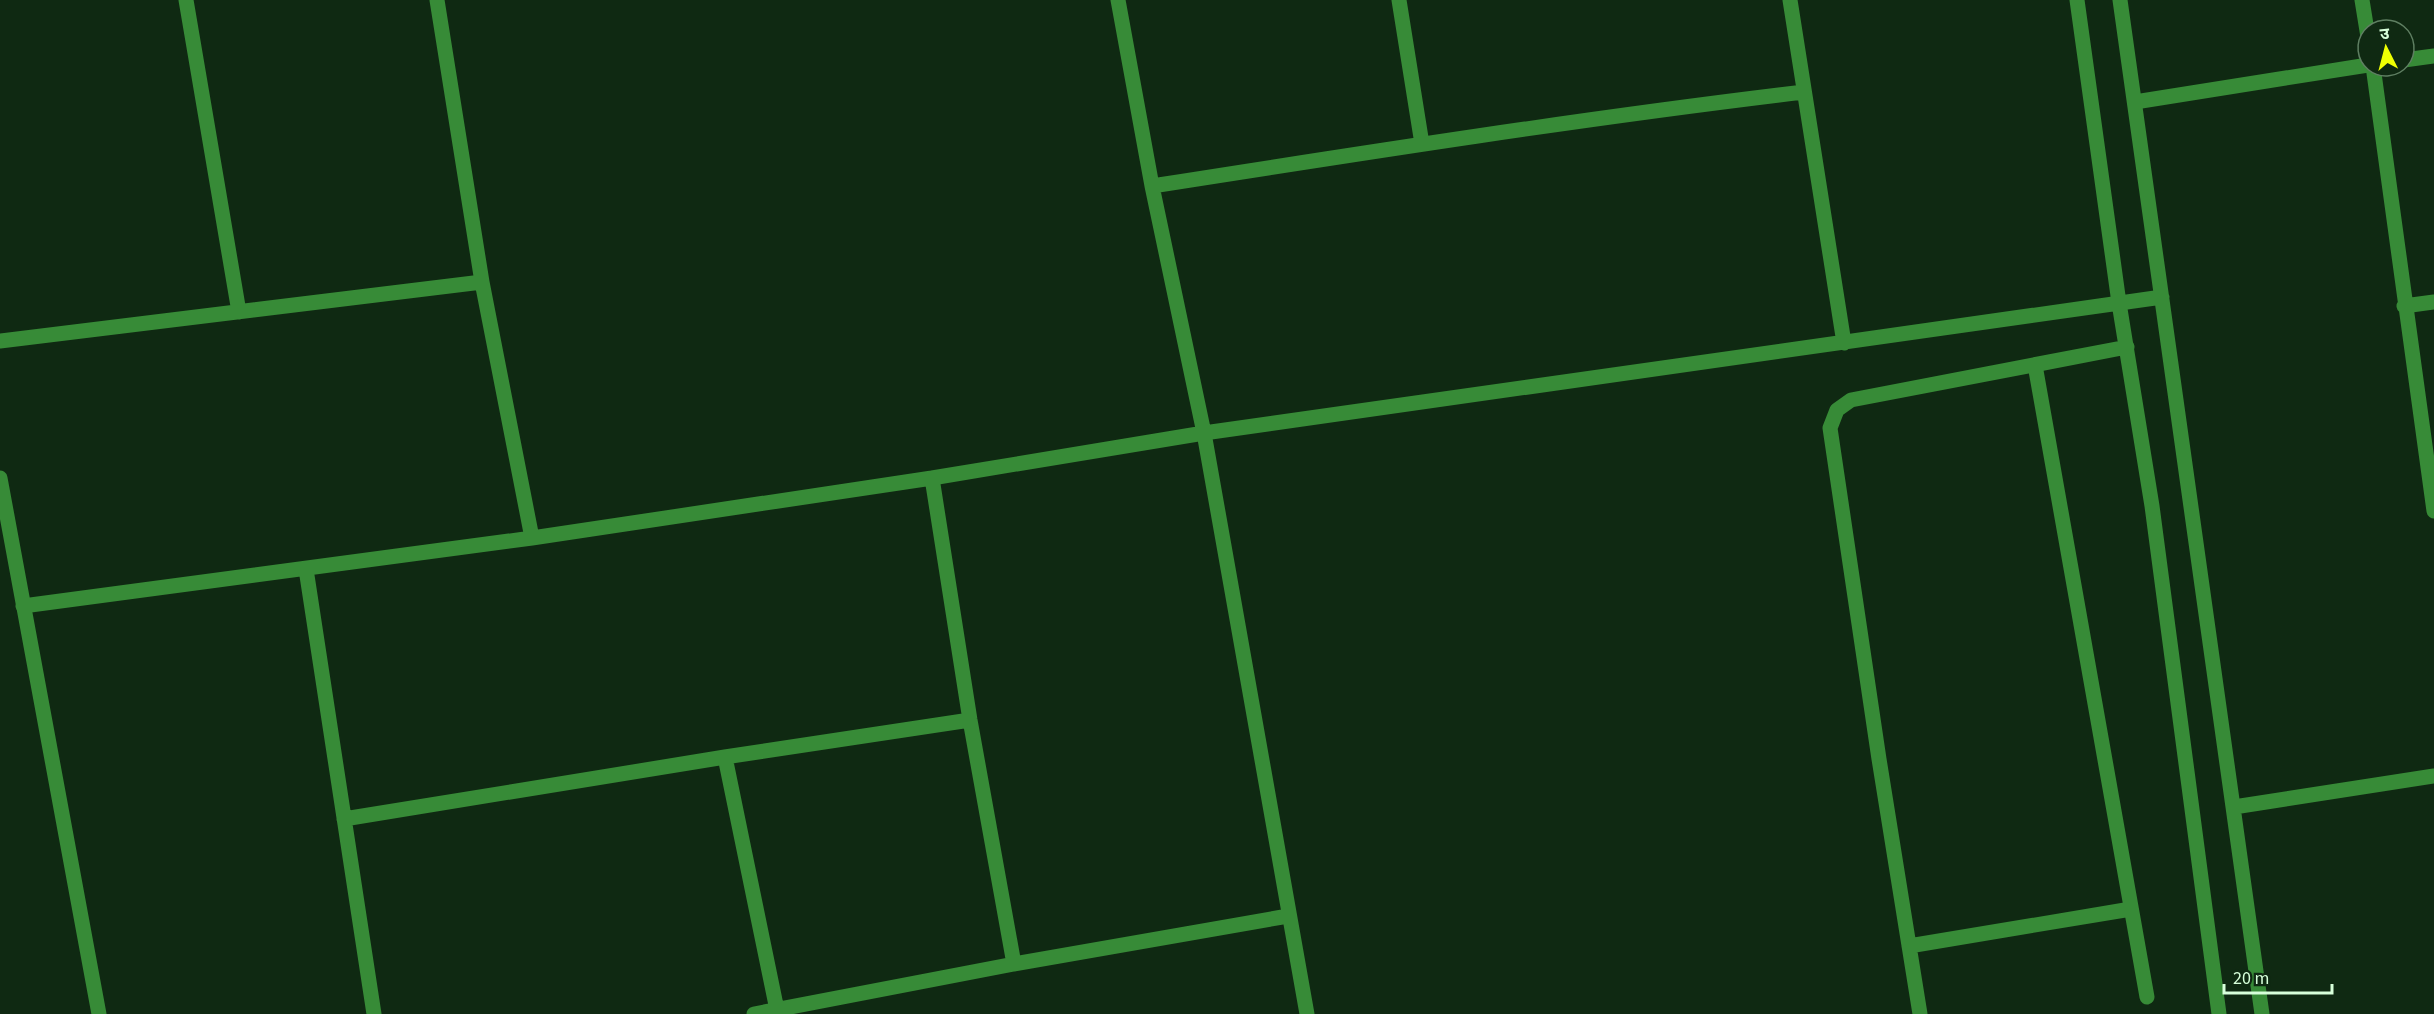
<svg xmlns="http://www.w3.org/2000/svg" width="2434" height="1014" viewBox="0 0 2434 1014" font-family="'Source Sans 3','Noto Sans Devanagari',sans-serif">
<rect width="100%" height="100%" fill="#0f2912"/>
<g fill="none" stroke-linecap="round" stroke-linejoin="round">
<path stroke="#378b37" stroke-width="15" d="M186,0L239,312
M437,0L482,282L532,538
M1118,0L1152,186L1204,433L1307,1014
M1399,0L1422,144
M1790,0L1844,343
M2077,0L2119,303L2152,506L2219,1014
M2120,0L2262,1014
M2362,0L2368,37
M2404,60L2434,56
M2373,66L2434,511
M2135,102L2368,65
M1152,186C1369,152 1586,118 1804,92
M2404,306L2434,302
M0,341L482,282
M2035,365L2147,997
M0,478L99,1014
M932,478L970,720L1014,964
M306,569L374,1014
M23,606L532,538L932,478L1204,433L2162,297
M725,757L777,1010
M2234,807L2434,776
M344,819L725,757L970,720
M1909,946L2131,909
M754,1014L1014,964L1288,916
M1920,1014L1879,759L1830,428L1837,410L1851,400L2127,347"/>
</g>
<g transform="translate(2386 48) rotate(354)"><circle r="28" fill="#0f2912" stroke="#5f7f62" stroke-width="1.5"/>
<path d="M0-4.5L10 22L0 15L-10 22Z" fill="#efff03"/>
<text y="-9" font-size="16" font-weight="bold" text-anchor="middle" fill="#d7ffda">उ</text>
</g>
<path d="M2224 984v9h108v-9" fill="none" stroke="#d7ffda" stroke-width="3"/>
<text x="2233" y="984" font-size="18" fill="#d7ffda" stroke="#0f2912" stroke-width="4.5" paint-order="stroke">20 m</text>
</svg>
